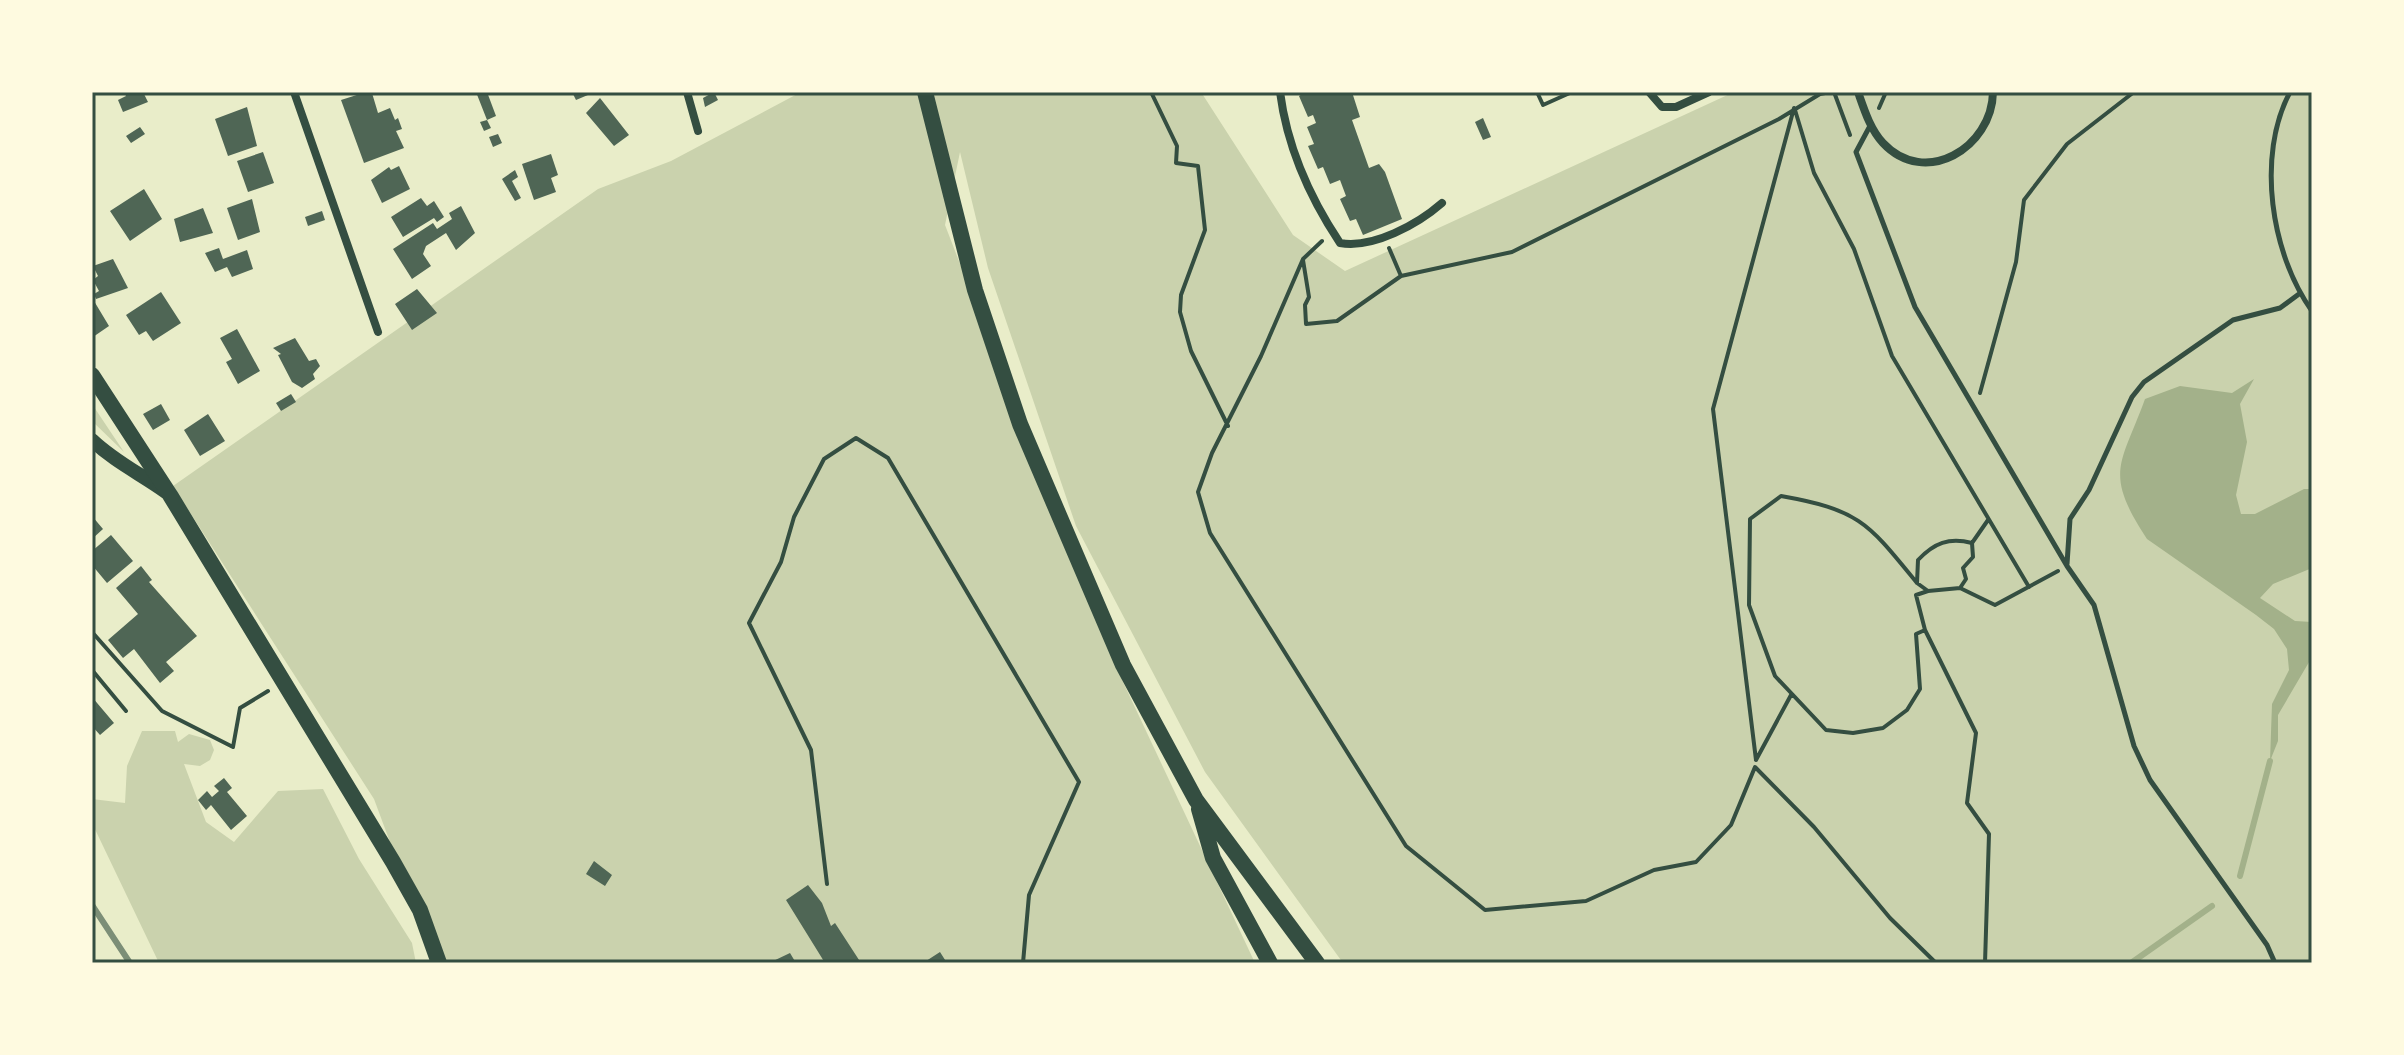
<svg xmlns="http://www.w3.org/2000/svg" width="2404" height="1055" viewBox="0 0 2404 1055" font-family="Signika,sans-serif">
<rect width="100%" height="100%" fill="#e9edc9"/>
<path fill="#cad2ad" d="M801,92H1201L1293,235L1345,271L1734,92H2312V963H1343L1205,772L1076,526L988,268L960,152L945,225L1116,667L1255,963H435L374,799L173,486L598,189L671,161Z
M92,404L124,452L92,421Z
M142,731H175L178,742L189,734L210,740L214,750L210,760L200,766L184,764L206,822L234,842L278,791L323,789L359,859L412,943L416,963H159L92,823V799L125,803L127,766Z"/>
<path fill="#a3b18a" d="M2254,379L2240,404L2247,442L2236,495L2241,514H2255L2304,489H2312V568L2273,584L2260,598L2295,621L2312,622V657L2278,715V741L2270,761L2272,704L2289,670L2287,649L2274,629L2256,615L2147,539C2103,472 2121,465 2145,399L2180,386L2232,393Z"/>
<g fill="none" stroke-linecap="round" stroke-linejoin="round">
<path stroke="#a3b18a" stroke-width="6" d="M2240,876L2270,761
M2131,963L2212,906"/>
</g>
<path fill="#4f6655" d="M124,92H143L148,102L123,112L118,100L126,96Z
M476,92H487L496,116L487,120Z
M572,92H595L576,100Z
M714,92L718,100L705,107L703,98Z
M1305,92H1352L1360,117L1352,120L1369,168L1379,164L1385,172L1402,219L1363,235L1356,219L1350,221L1340,199L1346,196L1340,180L1330,184L1323,167L1318,169L1308,146L1314,144L1307,127L1316,123L1313,115L1308,117L1299,96Z
M363,93H372L378,113L390,108L395,120L398,118L402,129L396,131L404,148L364,163L341,100Z
M600,98L629,135L614,146L586,113Z
M247,107L257,146L228,156L215,119Z
M1483,118L1491,137L1483,140L1475,122Z
M487,120L491,128L484,131L480,122Z
M140,127L145,134L131,143L126,136Z
M498,134L502,143L493,147L489,137Z
M263,152L274,183L248,192L237,161Z
M551,154L558,175L551,178L556,192L534,200L522,164Z
M399,166L410,189L382,203L371,180L389,167L391,170Z
M515,170L518,177L512,181L521,198L515,201L502,179Z
M144,189L162,219L130,241L110,211Z
M421,198L427,206L434,201L444,217L437,222L434,218L403,237L391,217Z
M252,199L260,232L238,240L227,208Z
M461,206L475,233L456,250L446,233L426,246L423,254L431,266L412,279L393,249L433,223L437,229L452,219L449,213Z
M203,208L213,233L180,242L174,219Z
M322,211L325,220L308,226L305,217Z
M219,248L223,259L247,250L253,269L232,277L227,267L215,272L205,253Z
M113,259L128,288L96,299L94,294L99,291L93,280L98,276L93,266Z
M417,289L437,313L412,330L395,304Z
M161,292L181,323L153,341L146,331L139,335L126,315Z
M94,301L109,326L93,337L92,302Z
M237,329L260,371L238,384L226,362L232,359L220,338Z
M295,338L309,361L316,359L320,366L313,374L315,379L302,388L292,382L278,355L281,354L273,348Z
M291,394L296,402L281,411L276,403Z
M161,404L170,420L153,430L143,414Z
M208,414L225,441L200,456L184,430Z
M92,516L103,529L92,539Z
M111,535L133,561L107,583L92,565V551Z
M141,566L152,580L149,582L197,636L166,662L174,671L160,683L134,649L123,658L108,640L138,614L116,588Z
M92,697L114,723L100,735L92,726Z
M224,778L232,788L227,792L247,816L231,830L211,805L206,810L198,800L207,791L212,797L219,791L214,786Z
M594,861L612,875L605,886L586,874Z
M808,885L822,903L831,926L835,923L861,963H825L786,900Z
M940,952L947,963H923Z
M790,953L796,963H769Z"/>
<g fill="none" stroke-linecap="round" stroke-linejoin="round">
<path stroke="#344e41" stroke-width="4" d="M1151,92L1177,146L1176,163L1198,166L1205,230L1181,295L1180,312L1191,351L1228,426
M1537,92L1543,105L1572,92
M1834,92L1850,135
M1879,108L1886,92
M1795,110L1814,173L1854,249L1892,356L2029,587
M1322,241L1303,259L1261,356L1212,453L1198,492L1210,533L1406,846L1485,910L1586,901L1654,870L1696,862L1731,825L1755,767L1814,827L1890,918L1936,963
M1389,248L1401,276
M1303,260L1309,297L1305,305L1306,324L1337,321L1401,276L1512,252L1779,119L1820,94L1830,92
M1980,393L2016,262L2024,200L2067,144L2134,92
M1972,543L1988,520
M1917,583L1918,560C1934,543 1949,537 1972,543L1973,557L1963,568L1966,579L1960,588L1928,591L1917,583C1868,523 1860,510 1781,496L1750,519L1749,605L1775,676L1826,730L1853,733L1883,728L1907,710L1920,689L1916,634L1925,630L1976,733L1967,803L1989,834L1985,963
M1960,588L1995,605L2058,571
M1925,630L1916,595L1928,591
M92,632L162,711L233,747L240,708L268,691
M92,670L126,711
M1756,760L1713,409L1794,108
M1756,760L1791,695
M827,884L811,750L749,623L781,562L794,517L824,459L856,438L888,458L1079,782L1029,895L1023,963"/>
<path stroke="#344e41" stroke-width="5" d="M2290,92C2256,156 2271,254 2312,311
M1871,124L1856,152L1915,307L2067,566L2094,605L2134,746L2150,780L2267,945L2275,963
M2067,564L2070,519L2089,490L2132,397L2144,382L2233,320L2280,308L2299,294"/>
<path stroke="#344e41" stroke-width="8" d="M294,92L378,332
M687,92L698,131
M1280,92C1287,146 1310,198 1340,243C1373,249 1418,224 1442,203
M1649,92L1662,107H1676L1709,92
M1858,92C1864,109 1870,129 1883,143C1925,188 1992,148 1993,92"/>
<path stroke="#344e41" stroke-width="14" d="M92,440C115,462 141,474 166,492"/>
<path stroke="#344e41" stroke-width="16" d="M925,92L975,290L1020,424L1123,665L1196,800L1317,963
M92,375L170,495L393,862L420,910L439,963
M1199,809L1213,858L1270,963"/>
<path stroke="#7c8e77" stroke-width="6" d="M92,905L130,963"/>
</g>
<rect width="2404" height="1055" fill="none" stroke="#fefae0" stroke-width="188"/>
<rect x="94" y="94" width="2216" height="867" fill="none" stroke="#344e41" stroke-width="3"/>
</svg>
